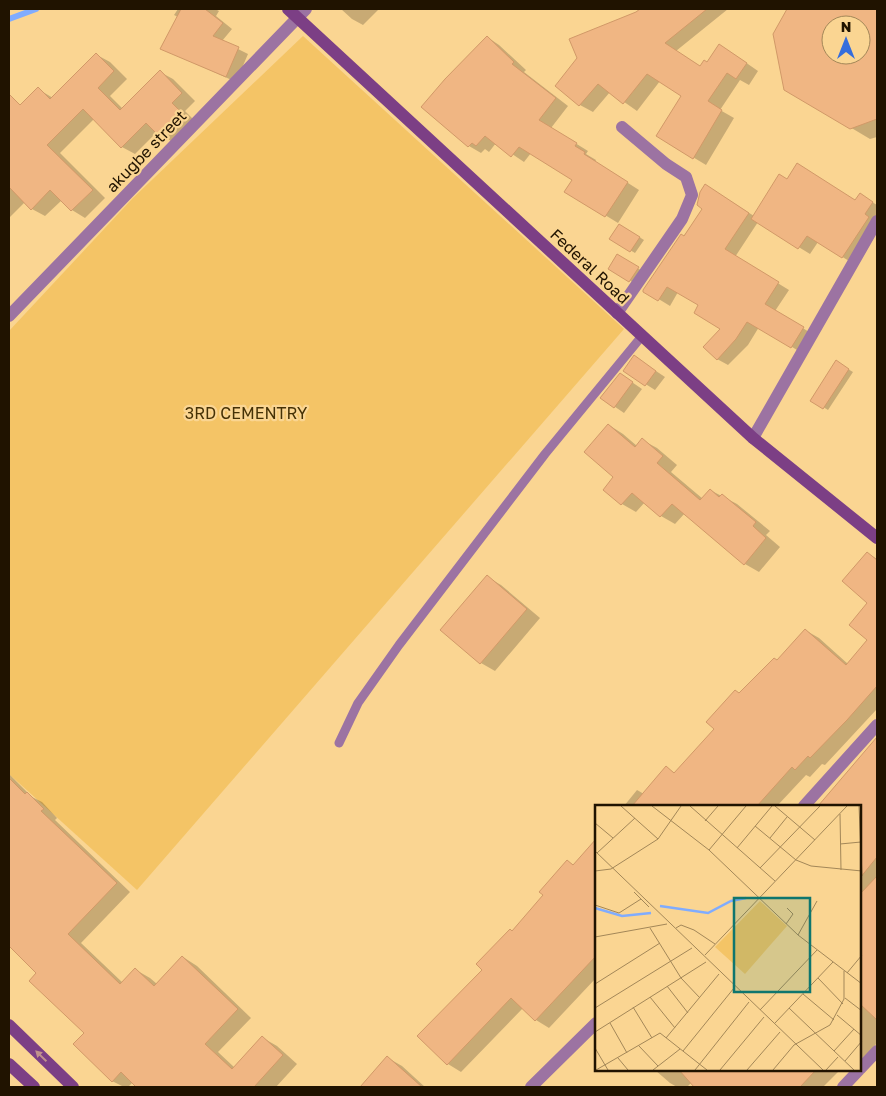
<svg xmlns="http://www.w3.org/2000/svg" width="886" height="1096" font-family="'Golos Text',sans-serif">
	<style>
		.green { fill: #f4c466 }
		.shadow { fill: #0003; fill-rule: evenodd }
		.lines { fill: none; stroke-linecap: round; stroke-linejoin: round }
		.stream { stroke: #80acfe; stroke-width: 6 }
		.building { fill: #f0b683; stroke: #d19968; fill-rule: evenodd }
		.lane { stroke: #9c73a2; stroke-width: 9 }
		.street { stroke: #9c73a2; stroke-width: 12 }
		.secondary { stroke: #7c3f85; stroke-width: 12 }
		.oneway { fill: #c1928c }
		.labels { text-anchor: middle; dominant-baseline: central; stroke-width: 4.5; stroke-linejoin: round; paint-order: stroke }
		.street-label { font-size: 16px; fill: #201300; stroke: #fad592 }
		.park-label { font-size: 16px; fill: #453105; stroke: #fad592 }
		.inset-river { fill: none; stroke: #80acfe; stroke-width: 2.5 }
		.inset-road { fill: none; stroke: #a38758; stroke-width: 1 }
		.view { fill: #0f766e; fill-opacity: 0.15; stroke: #0f766e; stroke-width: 2.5 }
		.inset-edge { fill: none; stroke: #201300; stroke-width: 2.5 }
	</style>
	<rect width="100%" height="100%" fill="#fad592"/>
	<!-- green -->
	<path class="green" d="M 303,36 L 624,329 L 137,890 L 9,774 L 9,331 L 133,198 Z"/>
	<!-- shadow -->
	<path class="shadow" d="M 178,9 L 215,9 L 219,11 L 216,16 L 232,29 L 222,41 L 248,54 L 236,82 L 161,48 L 178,17 L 174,15 Z
		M 341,9 L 379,9 L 363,25 L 352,19 Z
		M 642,9 L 728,9 L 676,51 L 701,67 L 732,53 L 758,71 L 749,85 L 740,80 L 720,110 L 734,118 L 706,165 L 658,136 L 682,96 L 660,81 L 637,111 L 610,92 L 593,112 L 580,105 L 556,86 Z
		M 789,9 L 877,9 L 877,137 L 870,139 L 786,89 L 775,33 ZM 831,25 L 861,25 L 861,55 L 831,55 Z
		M 487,37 L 499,45 L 526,70 L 524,72 L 568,106 L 551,128 L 588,151 L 586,154 L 596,160 L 595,162 L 639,190 L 618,223 L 566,191 L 574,179 L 531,153 L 524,162 L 496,143 L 489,152 L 485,149 L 481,153 L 469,146 L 423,107 Z
		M 97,55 L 110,62 L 127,79 L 110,96 L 123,109 L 160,72 L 173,79 L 195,101 L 185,111 L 196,122 L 174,143 L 157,132 L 135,154 L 122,147 L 94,119 L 60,153 L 105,198 L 85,218 L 72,210 L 62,200 L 45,216 L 32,209 L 25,202 L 9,218 L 9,108 L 15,102 L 21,105 L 38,89 L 53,98 Z
		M 788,180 L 856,202 L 860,195 L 877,205 L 877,219 L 854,264 L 818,242 L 810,254 L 758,222 L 735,257 L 789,290 L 775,311 L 814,335 L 802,353 L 759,327 L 748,345 L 728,365 L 717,359 L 722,329 L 700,305 L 678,292 L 670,306 L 644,290 L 716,192 L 754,216 Z
		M 620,225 L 644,240 L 635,253 L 611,239 Z
		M 618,255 L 642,271 L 634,283 L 609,268 Z
		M 836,362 L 853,372 L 828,410 L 812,400 Z
		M 644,363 L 665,377 L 655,390 L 625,371 Z
		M 620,374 L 642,389 L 624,413 L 602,398 Z
		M 609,425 L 623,434 L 637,446 L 642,440 L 657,448 L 677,465 L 671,472 L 703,499 L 710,490 L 737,504 L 770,531 L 766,535 L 780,547 L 759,572 L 745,564 L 685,513 L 675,524 L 661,516 L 645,502 L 636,512 L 622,504 L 605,490 L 615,477 Z
		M 867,553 L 877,559 L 877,709 L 825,765 L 822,764 L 810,777 L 806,775 L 777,806 L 624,806 L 637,790 L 644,794 L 667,768 L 675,773 L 715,729 L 740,694 L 778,661 L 805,630 L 819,638 L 848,664 L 869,640 Z
		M 487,577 L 501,585 L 540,618 L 495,671 L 481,663 Z
		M 877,739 L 877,1043 L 860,1062 L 860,806 L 820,806 Z
		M 9,774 L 32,797 L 42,802 L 57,818 L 55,820 L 130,892 L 81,943 L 123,983 L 136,970 L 150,978 L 157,984 L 183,957 L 197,966 L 251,1018 L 218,1052 L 235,1068 L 263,1038 L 277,1046 L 297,1064 L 276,1087 L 138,1087 L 133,1082 L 128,1087 L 124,1087 L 112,1081 L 86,1033 L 38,973 L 9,945 Z
		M 596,840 L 596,978 L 549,1028 L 536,1020 L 523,1008 L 461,1072 L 448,1064 L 483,970 L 512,932 L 545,895 L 567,861 L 574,865 Z
		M 388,1058 L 402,1066 L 425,1087 L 361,1087 Z
		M 655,1070 L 840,1070 L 823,1087 L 696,1087 L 692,1082 L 687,1087 L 677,1087 L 670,1083 Z"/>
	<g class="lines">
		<!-- stream -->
		<path class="stream" d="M 9,19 L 36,9"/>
	</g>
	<!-- building -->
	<path class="building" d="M 181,9 L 205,9 L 223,23 L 213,36 L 239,47 L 226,77 L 160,49 Z
		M 640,9 L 707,9 L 665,43 L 700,66 L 704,60 L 707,62 L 719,44 L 747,63 L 736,79 L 727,73 L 708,101 L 722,110 L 693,159 L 656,136 L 681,96 L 647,74 L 623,104 L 598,84 L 579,106 L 555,86 L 577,58 L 569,39 L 636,12 Z
		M 787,9 L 877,9 L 877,119 L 850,129 L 784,90 L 773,34 ZM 831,25 L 861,25 L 861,55 L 831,55 Z
		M 487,36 L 514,62 L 512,64 L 556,98 L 539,120 L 577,143 L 575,146 L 585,152 L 584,154 L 628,182 L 605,217 L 564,192 L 572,180 L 519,147 L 511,157 L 485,136 L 476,146 L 472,143 L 468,147 L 421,107 L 445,79 Z
		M 96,53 L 114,71 L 98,88 L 120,110 L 160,70 L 182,93 L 172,103 L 183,114 L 160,137 L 146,123 L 121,148 L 83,109 L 47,145 L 93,190 L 71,211 L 50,190 L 31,210 L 9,187 L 9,94 L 20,105 L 38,87 L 50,99 Z
		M 797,163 L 855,200 L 860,193 L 873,202 L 865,214 L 869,217 L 842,258 L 807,236 L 798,249 L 751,219 L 779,174 L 787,179 Z
		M 705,184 L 749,213 L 725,249 L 779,282 L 765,304 L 804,327 L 791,348 L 747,322 L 736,339 L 717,360 L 703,347 L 720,329 L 694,313 L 698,305 L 667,287 L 658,301 L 643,292 L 643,290 L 681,234 L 684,236 L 702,209 L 697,205 L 700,192 Z
		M 619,224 L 640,237 L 630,252 L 609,239 Z
		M 617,254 L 639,267 L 629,282 L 608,269 Z
		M 634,355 L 656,371 L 645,386 L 623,371 Z
		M 836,360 L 849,369 L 823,409 L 810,401 Z
		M 620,373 L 633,382 L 614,408 L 600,398 Z
		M 608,424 L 635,447 L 642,438 L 663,456 L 657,463 L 700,500 L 710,489 L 719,497 L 722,494 L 756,522 L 753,526 L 766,538 L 744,565 L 672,504 L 660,517 L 632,493 L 621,505 L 603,490 L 613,477 L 584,452 Z
		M 867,552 L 877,560 L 877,686 L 847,720 L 810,758 L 808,756 L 795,770 L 792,767 L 757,806 L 632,806 L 666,766 L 674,773 L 714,729 L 706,722 L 735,690 L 739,693 L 774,658 L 777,660 L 805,629 L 846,665 L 867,640 L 849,625 L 867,603 L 842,581 Z
		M 487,575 L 527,609 L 480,664 L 440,630 Z
		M 877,737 L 877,857 L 860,878 L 860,806 L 818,806 Z
		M 9,778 L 25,794 L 27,792 L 44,809 L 41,811 L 117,883 L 68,934 L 120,984 L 135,968 L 154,986 L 182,956 L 238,1009 L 205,1044 L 232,1069 L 262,1036 L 283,1055 L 254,1087 L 136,1087 L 121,1072 L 112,1082 L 73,1044 L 84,1033 L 29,981 L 36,973 L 9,946 Z
		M 596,839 L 596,956 L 535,1021 L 511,998 L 447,1065 L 417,1036 L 482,970 L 476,964 L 510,929 L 512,931 L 543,895 L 539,892 L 567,860 L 573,865 Z
		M 877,876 L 877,1020 L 860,1004 L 860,894 Z
		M 387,1056 L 422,1087 L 360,1087 Z
		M 679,1070 L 816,1070 L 800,1087 L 694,1087 Z"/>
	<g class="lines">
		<!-- lane -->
		<path class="lane" d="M 339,743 L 358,703 L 399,645 L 545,454 L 642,336"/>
		<!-- street -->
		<path class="street" d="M 617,313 L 682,219 L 692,195 L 686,177 L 666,164 L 622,127
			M 9,316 L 306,9
			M 753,438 L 877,221
			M 804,806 L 877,725
			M 860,1069 L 877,1051
			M 531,1087 L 596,1023
			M 843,1087 L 859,1070"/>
		<!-- secondary -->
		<path class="secondary" d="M 288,9 L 753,438 L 877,538
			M 9,1025 L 73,1087
			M 9,1064 L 34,1087"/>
	</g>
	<!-- one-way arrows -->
	<defs><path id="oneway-solid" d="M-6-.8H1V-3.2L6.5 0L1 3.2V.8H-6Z" transform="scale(1.25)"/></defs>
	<use class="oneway" href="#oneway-solid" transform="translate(41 1056) rotate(-136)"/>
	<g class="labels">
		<!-- street labels -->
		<g class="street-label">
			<text transform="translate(146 151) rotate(-46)">akugbe street</text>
			<text transform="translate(590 266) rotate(43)">Federal Road</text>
		</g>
		<!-- park labels -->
		<g class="park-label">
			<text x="246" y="413">3RD CEMENTRY</text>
		</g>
	</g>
	<!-- overview -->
	<g transform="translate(595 805)">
		<rect width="266" height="266" fill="#fad592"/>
		<path d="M 165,96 L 192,121 L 150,169 L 120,142 Z" fill="#f4c466"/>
		<path class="inset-river" d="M 65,101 L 113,108 L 136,96 L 151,93M 0,103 L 27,111 L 56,108"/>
		<path class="inset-road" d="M 26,1 L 63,34M 57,1 L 114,45 L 203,130 L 267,179M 95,1 L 180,76M 180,1 L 220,35M 264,1 L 267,71M 245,9 L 246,65M 110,16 L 123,1M 0,18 L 18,33M 160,21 L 201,55 L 216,61 L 267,66M 175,33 L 192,12M 245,39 L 266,37M 142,43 L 177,1M 114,45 L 151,1M 0,46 L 228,265M 2,48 L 40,13M 165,63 L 225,1M 0,66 L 16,64 L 63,34 L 86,1M 39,87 L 54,102M 0,100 L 24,108 L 46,94M 191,119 L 198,109 L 192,103M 55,123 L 86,173 L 105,193M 81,123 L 86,120 L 99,125 L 120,139M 203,130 L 222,96M 0,132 L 72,119M 110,150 L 252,1M 252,168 L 267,150M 223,173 L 248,199M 0,179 L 65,138M 72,181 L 93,208M 208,189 L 239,215M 55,192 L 80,223M 250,193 L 267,206M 38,202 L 57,233M 0,203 L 97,143M 194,203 L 259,265M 165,205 L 222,145M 242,210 L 267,231M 15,218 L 32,248M 180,218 L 238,157M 0,227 L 111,157M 71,233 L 124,169M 44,241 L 63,261M 0,243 L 13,265M 88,246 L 139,183M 239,246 L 259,224M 23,253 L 33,265M 250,256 L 267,236M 1,265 L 65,228 L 112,265M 58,265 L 85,244M 100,265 L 154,197M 125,265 L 169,212M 152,265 L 185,227M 178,265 L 199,240 L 235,220 L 249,194 L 249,166M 231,265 L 243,252"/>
		<path class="view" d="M 139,93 L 215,93 L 215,187 L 139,187 Z"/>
		<rect width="266" height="266" class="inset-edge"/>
	</g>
	<!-- border -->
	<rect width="886" height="1096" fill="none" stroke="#201300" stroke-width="20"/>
	<!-- north arrow -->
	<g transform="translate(846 40)"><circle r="24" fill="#fad592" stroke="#a38758"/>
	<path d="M0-4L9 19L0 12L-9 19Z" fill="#356ddc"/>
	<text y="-8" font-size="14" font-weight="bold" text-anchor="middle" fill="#201300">N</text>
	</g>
</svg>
